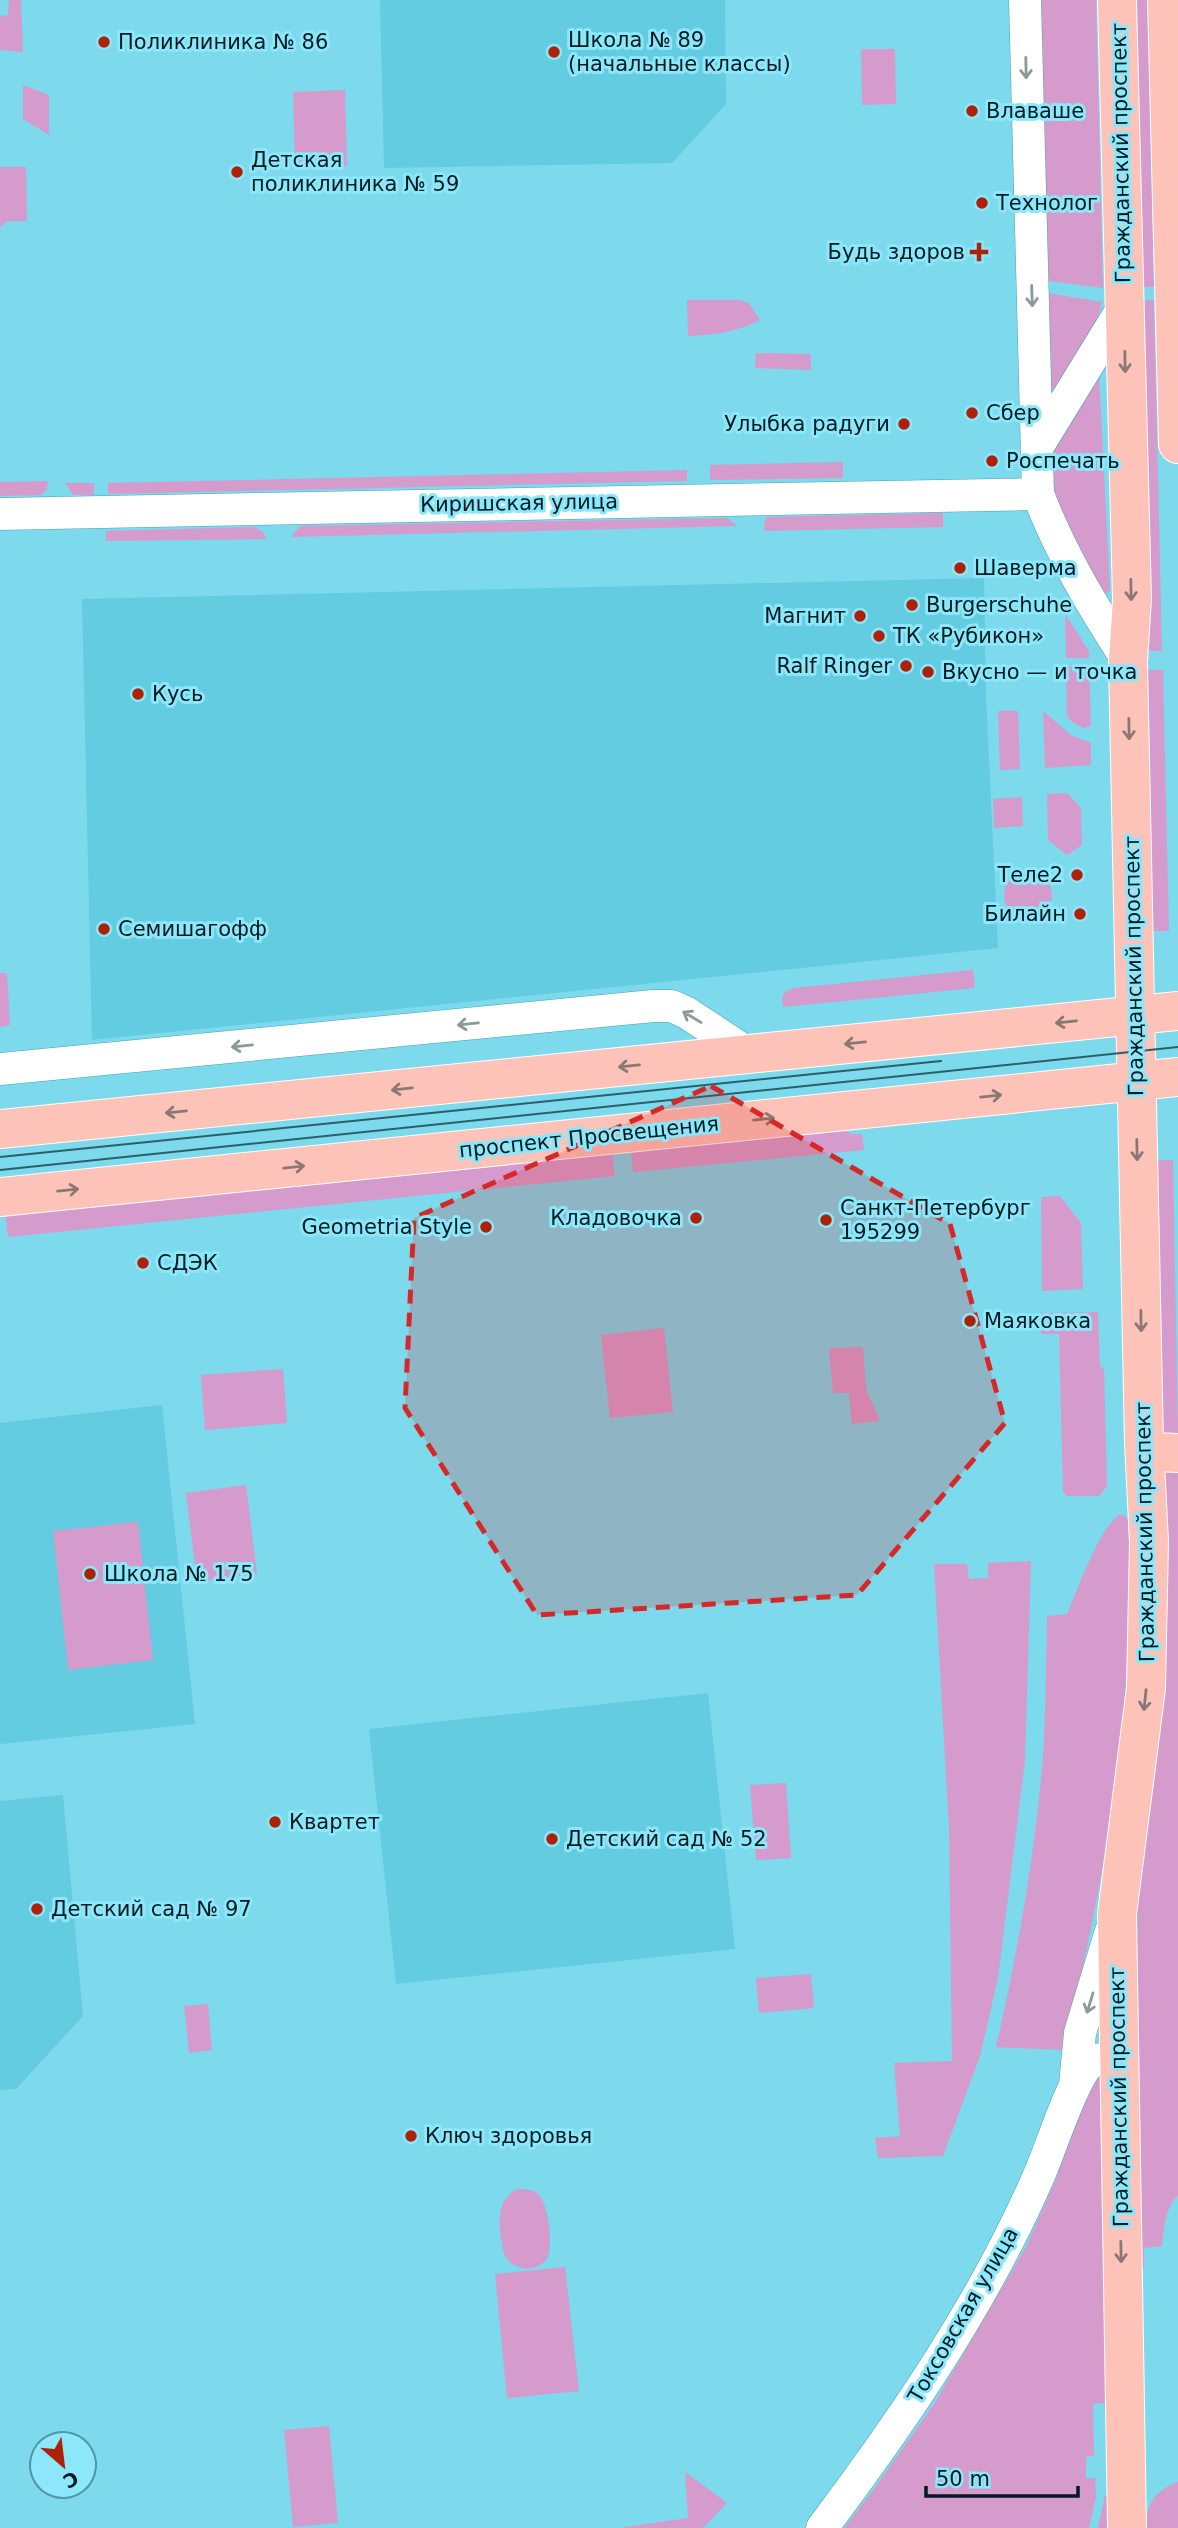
<svg xmlns="http://www.w3.org/2000/svg" width="1178" height="2528" font-family="'DejaVu Sans',sans-serif">
	<style>
		.built { fill: #64cce0 }
		.green { fill: #d59bcc }
		.lines { fill: none; stroke-linecap: round; stroke-linejoin: round }
		.minor-casing { stroke: #45a4b5; stroke-width: 33 }
		.major-casing { stroke: #fff; stroke-width: 40 }
		.minor { stroke: #fff; stroke-width: 32 }
		.major { stroke: #fdc3b8; stroke-width: 38 }
		.tram { stroke: #2c5f69; stroke-width: 2 }
		.oneway { stroke: #8c999b }
		.oneway2 { stroke: #8b7874 }
		.marked { fill: #d62828; fill-opacity: 0.2; stroke: #d62828; stroke-width: 5; stroke-dasharray: 14 9; stroke-linejoin: round }
		.poi-dot { fill: #ae2107; stroke: #8be7f9; stroke-width: 2.5 }
		.labels { text-anchor: middle; dominant-baseline: central; stroke-width: 6; stroke-linejoin: round; paint-order: stroke }
		.poi-label { font-size: 21px; fill: #001c21; stroke: #8be7f9; text-anchor: start }
		.street-label { font-size: 21px; fill: #001c21; stroke: #8be7f9 }
	</style>
	<rect width="100%" height="100%" fill="#7dd9ec"/>
	<!-- built -->
	<path class="built" d="M 380,0 L 725,0 L 726,104 L 672,163 L 384,168 Z
		M 984,578 L 986,695 L 998,948 L 92,1040 L 82,599 Z
		M 162,1405 L 195,1724 L 0,1744 L 0,1423 Z
		M 708,1693 L 735,1949 L 396,1984 L 369,1729 Z
		M 63,1795 L 83,2016 L 16,2089 L 0,2090 L 0,1801 Z"/>
	<!-- green -->
	<path class="green" d="M 9,0 L 21,0 L 23,52 L 0,50 L 0,16 L 8,15 Z
		M 1035,0 L 1096,0 L 1103,288 L 1042,280 Z
		M 1131,0 L 1148,0 L 1154,287 L 1137,287 Z
		M 861,49 L 895,49 L 896,104 L 862,105 Z
		M 23,85 L 49,95 L 49,135 L 23,119 Z
		M 345,90 L 347,166 L 295,168 L 293,92 Z
		M 0,167 L 26,167 L 27,221 L 7,221 L 0,228 Z
		M 1041,292 L 1102,302 C 1095,337 1069,368 1051,398 Z
		M 687,300 L 740,300 L 749,303 L 760,320 C 736,332 715,335 688,336 Z
		M 1154,300 L 1162,651 L 1146,651 L 1138,301 Z
		M 756,353 L 811,354 L 811,370 L 755,368 Z
		M 1099,374 L 1110,590 L 1103,597 L 1058,522 L 1051,479 L 1055,441 Z
		M 843,462 L 843,478 L 710,480 L 710,465 Z
		M 687,470 L 687,481 L 108,494 L 108,483 Z
		M 48,481 L 47,489 L 41,495 L 0,496 L 0,482 Z
		M 65,483 L 94,483 L 94,495 L 73,495 Z
		M 943,513 L 943,527 L 764,531 L 764,523 L 767,517 Z
		M 727,518 L 737,526 L 291,537 L 300,526 Z
		M 254,527 L 262,531 L 267,539 L 106,541 L 106,531 Z
		M 1065,614 L 1089,651 L 1089,658 L 1066,658 Z
		M 1089,666 L 1091,726 L 1083,728 L 1071,721 L 1067,715 L 1066,667 Z
		M 1147,670 L 1163,670 L 1169,931 L 1153,931 Z
		M 1018,711 L 1020,769 L 1000,770 L 998,711 Z
		M 1043,711 L 1071,735 L 1091,743 L 1091,765 L 1045,768 Z
		M 1067,793 L 1081,808 L 1082,845 L 1067,855 L 1048,840 L 1047,794 Z
		M 1022,797 L 1023,826 L 994,828 L 993,799 Z
		M1004 895a24 24 0 1 1 48 0a24 24 0 1 1-48 0Z
		M 973,970 L 975,988 L 783,1007 L 782,998 L 786,991 L 794,988 Z
		M 0,973 L 7,973 L 10,1025 L 0,1027 Z
		M 837,1128 L 853,1134 L 862,1134 L 864,1150 L 633,1172 L 631,1150 Z
		M 612,1152 L 615,1176 L 8,1237 L 5,1213 Z
		M 1154,1160 L 1173,1160 L 1178,1437 L 1162,1434 Z
		M 1060,1196 L 1081,1223 L 1083,1289 L 1042,1291 L 1041,1197 Z
		M 1098,1312 L 1100,1367 L 1104,1368 L 1107,1486 L 1099,1496 L 1067,1496 L 1063,1492 L 1059,1334 L 1041,1334 L 1040,1313 Z
		M 664,1328 L 673,1412 L 610,1418 L 601,1335 Z
		M 863,1347 L 866,1389 L 880,1421 L 852,1424 L 849,1393 L 833,1393 L 829,1348 Z
		M 283,1369 L 287,1423 L 205,1430 L 201,1375 Z
		M 1178,1464 L 1178,2195 C 1165,2208 1164,2228 1162,2246 L 1144,2248 L 1144,2268 L 1135,2268 L 1132,1957 L 1140,1881 L 1164,1467 Z
		M 246,1485 L 257,1574 L 197,1582 L 186,1493 Z
		M 1119,1515 L 1124,1515 L 1128,1520 L 1129,1541 C 1129,1612 1128,1683 1120,1753 C 1108,1853 1087,1952 1064,2050 L 996,2047 C 1018,1952 1035,1853 1043,1756 C 1046,1709 1046,1662 1047,1616 L 1067,1614 C 1078,1589 1098,1530 1119,1515 Z
		M 138,1522 L 153,1660 L 68,1670 L 53,1531 Z
		M 1031,1561 L 1025,1761 L 998,1978 L 980,2056 L 943,2156 L 878,2158 L 875,2138 L 900,2136 L 894,2063 L 952,2061 L 949,1829 L 934,1564 L 967,1564 L 969,1579 L 988,1578 L 988,1563 Z
		M 786,1783 L 791,1858 L 756,1860 L 750,1785 Z
		M 811,1974 L 814,2008 L 759,2013 L 756,1978 Z
		M 208,2004 L 212,2050 L 189,2053 L 184,2006 Z
		M 1093,2074 L 1101,2074 L 1109,2402 L 1093,2404 L 1094,2456 L 1086,2457 L 1086,2478 L 1095,2478 L 1096,2497 L 1089,2528 L 844,2528 L 874,2489 L 934,2404 L 1026,2247 L 1054,2184 Z
		M 518,2189 C 525,2189 532,2189 538,2194 C 549,2203 554,2249 546,2260 C 533,2275 507,2269 503,2250 C 499,2228 494,2200 518,2189 Z
		M 565,2267 L 579,2391 L 507,2398 L 495,2274 Z
		M 329,2426 L 338,2523 L 293,2527 L 284,2430 Z
		M 685,2472 L 727,2503 L 703,2528 L 619,2528 L 688,2518 Z
		M 1178,2482 L 1178,2528 L 1146,2528 C 1146,2504 1155,2490 1178,2482 Z
		M 1105,2495 L 1111,2495 L 1112,2528 L 1098,2528 Z"/>
	<g class="lines">
		<!-- minor casing -->
		<g class="minor-casing">
			<path id="minor" d="M 1025,0 L 1038,494 C 1061,554 1093,607 1128,661
				M 1038,446 L 1124,306
				M 0,514 L 1038,494
				M 0,1069 L 653,1006 L 672,1006 L 687,1013 L 749,1054
				M 1075,2085 L 1080,2033 L 1111,1931
				M 822,2528 C 904,2419 982,2305 1037,2180 C 1049,2155 1072,2078 1090,2063 C 1100,2055 1110,2062 1118,2069"/>
		</g>
		<!-- major casing -->
		<g class="major-casing">
			<path id="major" d="M 1117,0 L 1132,599 L 1128,661 L 1144,1443 L 1149,1542 L 1146,1688 L 1117,1914 L 1127,2528
				M 1167,0 L 1178,444
				M 0,1129 L 1178,1011
				M 0,1197 L 1178,1077
				M 1144,1443 L 1157,1452 L 1178,1453"/>
		</g>
		<!-- minor -->
		<use href="#minor" class="minor"/>
		<!-- major -->
		<use href="#major" class="major"/>
		<!-- tram -->
		<path class="tram" d="M 0,1157 L 941,1061
			M 0,1170 L 1178,1047"/>
	</g>
	<!-- one-way arrows -->
	<defs><path id="oneway-shaft" d="M-6 0H5M1.5-3L5.5 0L1.5 3" fill="none" stroke-width="1.6" stroke-linecap="round" stroke-linejoin="round" transform="scale(1.75)"/></defs>
	<g class="oneway">
		<use href="#oneway-shaft" transform="translate(1026 68) rotate(89)"/>
		<use href="#oneway-shaft" transform="translate(1032 296) rotate(88)"/>
		<use href="#oneway-shaft" transform="translate(692 1017) rotate(-149)"/>
		<use href="#oneway-shaft" transform="translate(468 1024) rotate(174)"/>
		<use href="#oneway-shaft" transform="translate(242 1046) rotate(174)"/>
		<use href="#oneway-shaft" transform="translate(1090 2003) rotate(107)"/>
	</g>
	<g class="oneway2">
		<use href="#oneway-shaft" transform="translate(1125 362) rotate(89)"/>
		<use href="#oneway-shaft" transform="translate(1131 590) rotate(89)"/>
		<use href="#oneway-shaft" transform="translate(1129 729) rotate(89)"/>
		<use href="#oneway-shaft" transform="translate(1066 1022) rotate(174)"/>
		<use href="#oneway-shaft" transform="translate(855 1043) rotate(174)"/>
		<use href="#oneway-shaft" transform="translate(629 1066) rotate(174)"/>
		<use href="#oneway-shaft" transform="translate(402 1089) rotate(174)"/>
		<use href="#oneway-shaft" transform="translate(991 1096) rotate(-6)"/>
		<use href="#oneway-shaft" transform="translate(176 1112) rotate(174)"/>
		<use href="#oneway-shaft" transform="translate(764 1119) rotate(-6)"/>
		<use href="#oneway-shaft" transform="translate(1137 1150) rotate(89)"/>
		<use href="#oneway-shaft" transform="translate(294 1167) rotate(-6)"/>
		<use href="#oneway-shaft" transform="translate(68 1190) rotate(-6)"/>
		<use href="#oneway-shaft" transform="translate(1141 1321) rotate(89)"/>
		<use href="#oneway-shaft" transform="translate(1145 1700) rotate(96)"/>
		<use href="#oneway-shaft" transform="translate(1121 2252) rotate(89)"/>
	</g>
	<!-- marked area -->
	<path class="marked" d="M 711,1086 L 950,1224 L 1005,1423 L 857,1595 L 537,1615 L 405,1408 L 414,1218 Z"/>
	<!-- markers -->
	<g class="poi-dot">
		<circle cx="104" cy="42" r="7"/>
		<circle cx="554" cy="52" r="7"/>
		<circle cx="972" cy="111" r="7"/>
		<circle cx="237" cy="172" r="7"/>
		<circle cx="982" cy="203" r="7"/>
		<path d="M975.5 241.5h7v7h7v7h-7v7h-7v-7h-7v-7h7z"/>
		<circle cx="972" cy="413" r="7"/>
		<circle cx="904" cy="424" r="7"/>
		<circle cx="992" cy="461" r="7"/>
		<circle cx="960" cy="568" r="7"/>
		<circle cx="912" cy="605" r="7"/>
		<circle cx="860" cy="616" r="7"/>
		<circle cx="879" cy="636" r="7"/>
		<circle cx="906" cy="666" r="7"/>
		<circle cx="928" cy="672" r="7"/>
		<circle cx="138" cy="694" r="7"/>
		<circle cx="1077" cy="875" r="7"/>
		<circle cx="1080" cy="914" r="7"/>
		<circle cx="104" cy="929" r="7"/>
		<circle cx="696" cy="1218" r="7"/>
		<circle cx="826" cy="1220" r="7"/>
		<circle cx="486" cy="1227" r="7"/>
		<circle cx="143" cy="1263" r="7"/>
		<circle cx="970" cy="1321" r="7"/>
		<circle cx="90" cy="1574" r="7"/>
		<circle cx="275" cy="1822" r="7"/>
		<circle cx="552" cy="1839" r="7"/>
		<circle cx="37" cy="1909" r="7"/>
		<circle cx="411" cy="2136" r="7"/>
	</g>
	<g class="labels">
		<!-- poi labels -->
		<g class="poi-label">
			<text x="568" y="40">Школа № 89<tspan x="568" dy="24">(начальные классы)</tspan></text>
			<text x="118" y="42">Поликлиника № 86</text>
			<text x="986" y="111">Влаваше</text>
			<text x="251" y="160">Детская<tspan x="251" dy="24">поликлиника № 59</tspan></text>
			<text x="996" y="203">Технолог</text>
			<text x="965" y="252" text-anchor="end">Будь здоров</text>
			<text x="986" y="413">Сбер</text>
			<text x="890" y="424" text-anchor="end">Улыбка радуги</text>
			<text x="1006" y="461">Роспечать</text>
			<text x="974" y="568">Шаверма</text>
			<text x="926" y="605">Burgerschuhe</text>
			<text x="846" y="616" text-anchor="end">Магнит</text>
			<text x="893" y="636">ТК «Рубикон»</text>
			<text x="892" y="666" text-anchor="end">Ralf Ringer</text>
			<text x="942" y="672">Вкусно — и точка</text>
			<text x="152" y="694">Кусь</text>
			<text x="1063" y="875" text-anchor="end">Теле2</text>
			<text x="1066" y="914" text-anchor="end">Билайн</text>
			<text x="118" y="929">Семишагофф</text>
			<text x="840" y="1208">Санкт-Петербург<tspan x="840" dy="24">195299</tspan></text>
			<text x="682" y="1218" text-anchor="end">Кладовочка</text>
			<text x="472" y="1227" text-anchor="end">Geometria Style</text>
			<text x="157" y="1263">СДЭК</text>
			<text x="984" y="1321">Маяковка</text>
			<text x="104" y="1574">Школа № 175</text>
			<text x="289" y="1822">Квартет</text>
			<text x="566" y="1839">Детский сад № 52</text>
			<text x="51" y="1909">Детский сад № 97</text>
			<text x="425" y="2136">Ключ здоровья</text>
		</g>
		<!-- street labels -->
		<g class="street-label">
			<text transform="translate(1121 153) rotate(-91)">Гражданский проспект</text>
			<text transform="translate(519 503) rotate(-1)">Киришская улица</text>
			<text transform="translate(1134 966) rotate(-91)">Гражданский проспект</text>
			<text transform="translate(589 1137) rotate(-6)">проспект Просвещения</text>
			<text transform="translate(1145 1532) rotate(-91)">Гражданский проспект</text>
			<text transform="translate(1119 2097) rotate(-91)">Гражданский проспект</text>
			<text transform="translate(963 2315) rotate(-60)">Токсовская улица</text>
		</g>
	</g>
	<!-- north arrow -->
	<g transform="translate(63 2465) rotate(152)"><circle r="33" fill="#8be7f9" stroke="#5396a3" stroke-width="2"/>
	<path d="M0-5L12 26L0 18L-12 26Z" fill="#ae2107"/>
	<text y="-10" font-size="19" font-weight="bold" text-anchor="middle" fill="#001c21">С</text>
	</g>
	<!-- scale -->
	<path d="M926 2486v10h152v-10" fill="none" stroke="#001c21" stroke-width="3.5"/>
	<text x="936" y="2486" font-size="21" fill="#001c21" stroke="#8be7f9" stroke-width="5" paint-order="stroke">50 m</text>
</svg>
